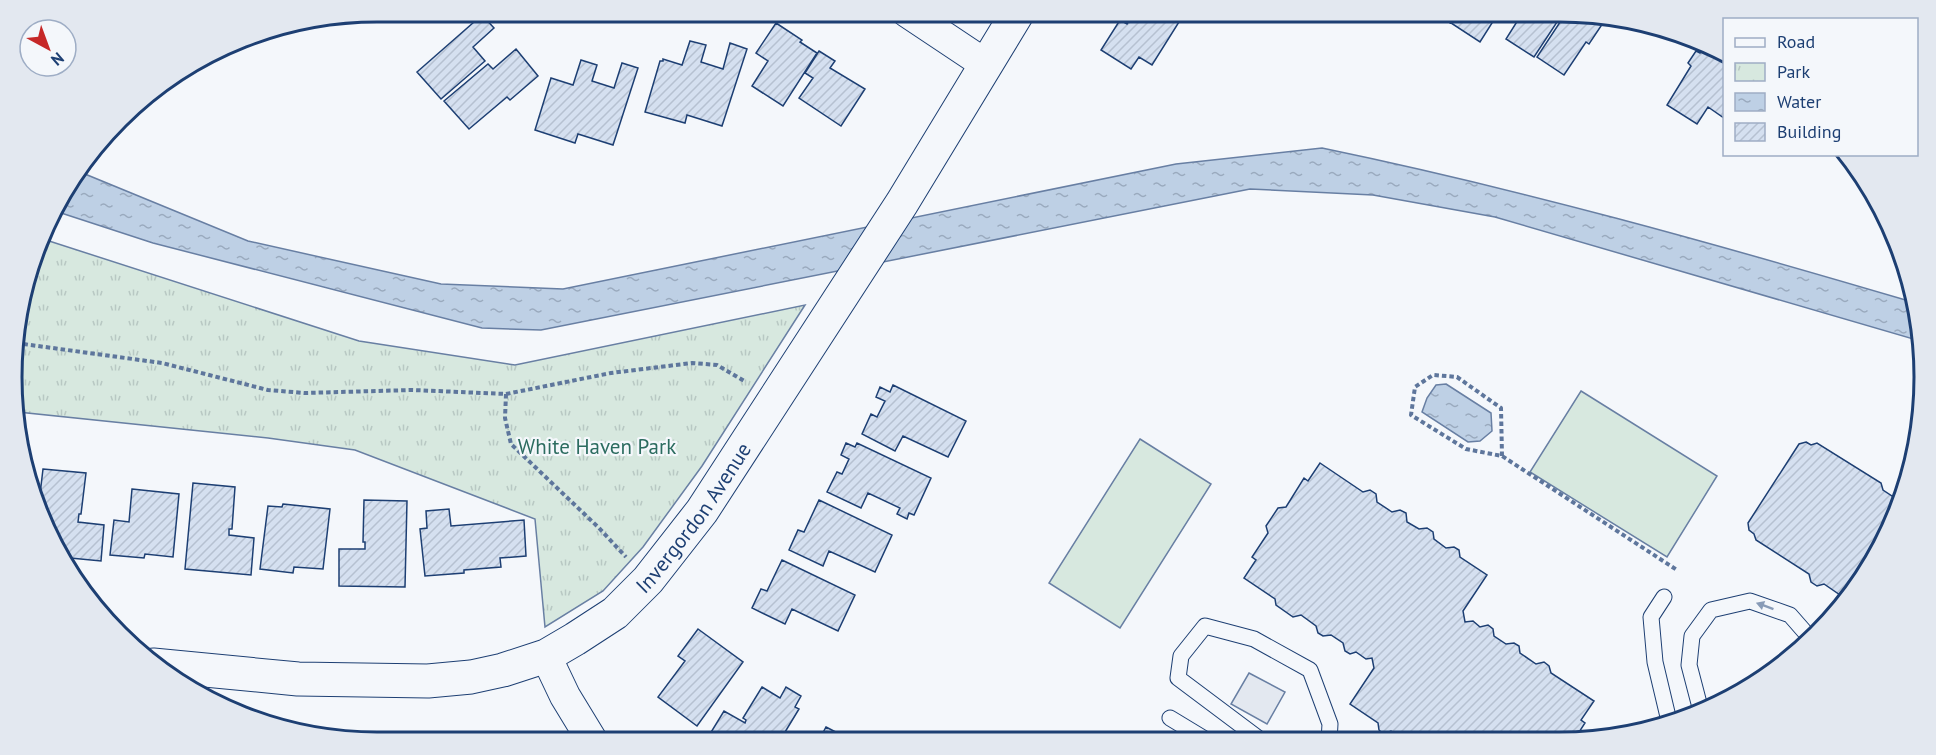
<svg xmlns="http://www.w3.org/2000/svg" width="1936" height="755" font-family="'PT Sans',sans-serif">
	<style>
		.park { fill: url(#park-tufts); stroke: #687fa3; stroke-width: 1.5 }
		.garden { fill: #d7e8df; stroke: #687fa3; stroke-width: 1.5 }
		.parking { fill: #e3e8f0; stroke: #687fa3; stroke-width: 1.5 }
		.water { fill: url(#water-ripples); stroke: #687fa3; stroke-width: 1.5 }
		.building { fill: url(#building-hatch); stroke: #1d3f73; stroke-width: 1.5 }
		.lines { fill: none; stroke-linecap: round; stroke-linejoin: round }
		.lane-casing { stroke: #1d3f73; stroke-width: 17 }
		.street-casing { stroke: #1d3f73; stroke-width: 32 }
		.secondary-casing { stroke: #1d3f73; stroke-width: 35 }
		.path { stroke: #5e769c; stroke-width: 4; stroke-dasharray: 4.5 3; stroke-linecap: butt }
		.lane { stroke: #f4f7fb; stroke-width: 15 }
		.street { stroke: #f4f7fb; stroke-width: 30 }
		.secondary { stroke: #f4f7fb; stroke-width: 33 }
		.oneway { fill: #889bb7 }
		.labels { text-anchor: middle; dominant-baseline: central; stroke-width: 4.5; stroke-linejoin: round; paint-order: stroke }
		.park-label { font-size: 21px; fill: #2c6c60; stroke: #f4f7fb }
		.street-label { font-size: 21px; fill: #1d3f73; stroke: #f4f7fb }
		.rim { fill: none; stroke: #1d3f73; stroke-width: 3 }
	</style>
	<defs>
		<pattern id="park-tufts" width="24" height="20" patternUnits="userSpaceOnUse" patternTransform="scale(1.5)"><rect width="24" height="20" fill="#d7e8df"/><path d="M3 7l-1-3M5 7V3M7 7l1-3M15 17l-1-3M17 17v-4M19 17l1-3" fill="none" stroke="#b8c8c3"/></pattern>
		<pattern id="water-ripples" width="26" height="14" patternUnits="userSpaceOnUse" patternTransform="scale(1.5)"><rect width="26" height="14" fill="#bed0e5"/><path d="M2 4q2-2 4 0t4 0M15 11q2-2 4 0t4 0" fill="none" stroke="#9aaabe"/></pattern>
		<pattern id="building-hatch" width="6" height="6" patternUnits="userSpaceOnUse" patternTransform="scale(1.5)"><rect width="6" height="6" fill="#d5e0f0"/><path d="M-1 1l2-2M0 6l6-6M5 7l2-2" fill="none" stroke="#b6c1d1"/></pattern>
	</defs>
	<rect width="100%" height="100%" fill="#f4f7fb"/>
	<!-- park -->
	<path class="park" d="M 46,240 L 359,341 L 515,365 L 805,305 L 702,466 L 643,547 L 603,591 L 545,627 L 535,519 L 355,450 L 268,438 L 18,412 L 15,329 Z"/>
	<!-- garden -->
	<path class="garden" d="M 1581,391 L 1717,476 L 1667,557 L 1530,472 Z
		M 1140,439 L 1211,484 L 1120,628 L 1049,583 Z"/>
	<!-- parking -->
	<path class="parking" d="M 1249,673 L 1285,692 L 1267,724 L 1231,704 Z"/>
	<!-- water -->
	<path class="water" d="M 1322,148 C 1520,189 1716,244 1909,301 L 1920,341 L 1495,217 L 1373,195 L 1250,189 L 541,330 L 482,328 L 153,243 L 55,211 L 61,195 L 80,172 L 248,241 L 441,284 L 563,289 L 1176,164 Z
		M 1446,384 L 1491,413 L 1492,431 L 1480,441 L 1468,442 L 1422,412 L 1427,398 L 1436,385 Z"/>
	<!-- building -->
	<path class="building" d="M 1135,12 L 1163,12 L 1179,22 L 1152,65 L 1139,57 L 1131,69 L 1101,50 L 1120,20 L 1127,24 Z
		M 1181,12 L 1203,12 L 1197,22 Z
		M 1433,12 L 1457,12 L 1450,23 Z
		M 1458,12 L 1507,12 L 1503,19 L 1497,15 L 1480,42 L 1451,23 Z
		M 1523,12 L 1563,13 L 1534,57 L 1506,39 Z
		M 1566,13 L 1605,20 L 1589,44 L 1586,42 L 1564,75 L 1537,57 Z
		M 482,15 L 494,28 L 473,47 L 485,61 L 441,99 L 417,72 Z
		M 776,23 L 802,40 L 800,42 L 817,53 L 783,106 L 752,86 L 768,61 L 756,53 Z
		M 690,41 L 706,45 L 701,62 L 723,69 L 730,43 L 747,49 L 722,126 L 687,115 L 685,123 L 645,112 L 660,61 L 663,61 L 663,59 L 682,65 Z
		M 1704,47 L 1724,59 L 1724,118 L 1708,107 L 1697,124 L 1667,105 L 1691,66 L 1688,63 L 1696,51 L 1700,53 Z
		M 516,49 L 538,76 L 510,100 L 507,97 L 469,129 L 444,101 L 488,64 L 493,69 Z
		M 819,51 L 835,61 L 830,68 L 865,89 L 841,126 L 799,98 L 813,78 L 805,73 Z
		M 581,60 L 597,65 L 592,81 L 614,88 L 622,63 L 638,68 L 613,145 L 578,134 L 575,143 L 535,130 L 551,78 L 573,85 Z
		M 893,385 L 966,421 L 948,457 L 903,436 L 895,451 L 862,434 L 871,414 L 877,417 L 885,401 L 876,397 L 880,387 L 890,392 Z
		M 1806,442 L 1811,445 L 1817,443 L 1881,483 L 1883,490 L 1901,502 L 1863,580 L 1846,599 L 1824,584 L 1817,586 L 1811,582 L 1809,574 L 1756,540 L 1754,534 L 1749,530 L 1748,523 L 1799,444 Z
		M 846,443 L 855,447 L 857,443 L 931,478 L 914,515 L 909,513 L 907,519 L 897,514 L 900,508 L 868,493 L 861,508 L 827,492 L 837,472 L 842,474 L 849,459 L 841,455 Z
		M 1320,463 L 1363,492 L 1370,490 L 1376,494 L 1377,502 L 1392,512 L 1400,510 L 1406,513 L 1407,522 L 1419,529 L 1427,528 L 1433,532 L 1434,539 L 1446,548 L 1454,547 L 1459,550 L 1460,557 L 1487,575 L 1463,611 L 1465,622 L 1473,621 L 1480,627 L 1488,625 L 1493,629 L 1494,636 L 1506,644 L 1514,643 L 1519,646 L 1520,653 L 1536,664 L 1544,662 L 1549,666 L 1551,673 L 1594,701 L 1581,720 L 1585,723 L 1574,740 L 1404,740 L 1391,731 L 1383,734 L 1379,730 L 1378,723 L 1350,704 L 1374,668 L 1372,658 L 1366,659 L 1356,652 L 1350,654 L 1345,651 L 1343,643 L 1331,635 L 1323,636 L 1318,633 L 1316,626 L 1301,615 L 1293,617 L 1276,605 L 1275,599 L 1244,578 L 1256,560 L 1252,557 L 1268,533 L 1266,526 L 1278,508 L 1286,507 L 1304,478 L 1308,481 Z
		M 43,469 L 86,473 L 81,514 L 79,514 L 78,522 L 104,525 L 101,561 L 60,557 L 39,503 Z
		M 193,483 L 235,487 L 232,529 L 229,529 L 229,535 L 254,538 L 251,575 L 185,569 Z
		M 132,489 L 179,494 L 173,557 L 145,554 L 144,558 L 110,555 L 114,520 L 129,522 Z
		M 364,500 L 407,501 L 405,587 L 339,586 L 339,549 L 365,549 L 365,542 L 363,542 Z
		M 819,500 L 892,535 L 875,572 L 829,551 L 823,566 L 789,550 L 798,530 L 804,532 Z
		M 283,504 L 330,509 L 323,569 L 294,567 L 293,573 L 260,569 L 268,506 L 282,507 Z
		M 449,509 L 451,526 L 524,520 L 526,556 L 500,558 L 501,567 L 464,570 L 464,573 L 425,576 L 420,529 L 427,528 L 426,511 Z
		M 782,560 L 855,595 L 838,631 L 792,609 L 785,624 L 752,608 L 761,589 L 767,591 Z
		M 698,629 L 743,662 L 697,726 L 658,697 L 685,661 L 678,656 Z
		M 762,687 L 780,698 L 786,687 L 801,696 L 795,707 L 799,709 L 779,742 L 705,742 L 724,711 L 745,723 L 746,720 L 743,718 Z
		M 826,727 L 855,742 L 818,742 Z"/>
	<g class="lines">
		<!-- lane casing -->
		<g class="lane-casing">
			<path id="lane" d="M 1664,597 L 1651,617 L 1655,662 L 1669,721
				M 1701,711 L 1689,665 L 1692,636 L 1711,610 L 1750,601 L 1790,615 L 1811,639
				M 1170,718 L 1208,741
				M 1262,741 L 1178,678 L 1181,656 L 1205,626 L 1254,639 L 1310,670 L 1330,724 L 1329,741"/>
		</g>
		<!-- street casing -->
		<g class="street-casing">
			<path id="street" d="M 907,12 L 985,64
				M 546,656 L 565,696 L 593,742"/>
		</g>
		<!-- secondary casing -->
		<g class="secondary-casing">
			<g id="secondary">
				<path id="s1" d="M 153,665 L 298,679 L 428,681 L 471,677 L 503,670 L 546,656 L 575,639 L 615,613 L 648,580 L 702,511 L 902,203 L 1018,12"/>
			</g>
		</g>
		<!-- path -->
		<path class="path" d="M 16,343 L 162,363 L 268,390 L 304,393 L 413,390 L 506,394 L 611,373 L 692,363 L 717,365 L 746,382
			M 506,394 L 505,418 L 511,444 L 599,528 L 626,557
			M 1502,456 L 1501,408 L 1457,377 L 1433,375 L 1415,387 L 1411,415 L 1466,449 L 1502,456 L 1677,570"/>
		<!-- lane -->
		<use href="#lane" class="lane"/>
		<!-- street -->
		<use href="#street" class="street"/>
		<!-- secondary -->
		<use href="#secondary" class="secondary"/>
	</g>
	<!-- one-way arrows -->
	<defs><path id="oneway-solid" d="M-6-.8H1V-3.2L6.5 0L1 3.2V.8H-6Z" transform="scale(1.5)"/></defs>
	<use class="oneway" href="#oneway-solid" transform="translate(1765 606) rotate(-160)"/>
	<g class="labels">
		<!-- park labels -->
		<g class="park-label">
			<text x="597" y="446">White Haven Park</text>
		</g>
		<!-- street labels -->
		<g class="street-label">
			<text stroke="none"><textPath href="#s1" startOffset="602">Invergordon Avenue</textPath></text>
		</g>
	</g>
	<!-- crop -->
	<path d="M0 0H1936V755H0ZM377 22H1559A355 355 0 0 1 1914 377V377A355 355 0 0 1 1559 732H377A355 355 0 0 1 22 377V377A355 355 0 0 1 377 22Z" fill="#e3e8f0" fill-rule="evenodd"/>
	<path class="rim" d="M377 22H1559A355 355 0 0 1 1914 377V377A355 355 0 0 1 1559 732H377A355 355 0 0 1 22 377V377A355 355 0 0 1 377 22Z"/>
	<!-- legend -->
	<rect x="1723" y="18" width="195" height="138" fill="#f4f7fb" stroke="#9eadc5" stroke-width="1.5"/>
	<rect x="1735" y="38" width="30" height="9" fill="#f4f7fb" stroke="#9eadc5" stroke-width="1.5"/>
	<text x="1777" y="48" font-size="18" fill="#1d3f73">Road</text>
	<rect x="1735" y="63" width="30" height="18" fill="url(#park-tufts)" stroke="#9eadc5" stroke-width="1.5"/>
	<text x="1777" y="78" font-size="18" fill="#1d3f73">Park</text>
	<rect x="1735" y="93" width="30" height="18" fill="url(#water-ripples)" stroke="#9eadc5" stroke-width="1.5"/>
	<text x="1777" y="108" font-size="18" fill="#1d3f73">Water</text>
	<rect x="1735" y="123" width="30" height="18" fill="url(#building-hatch)" stroke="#9eadc5" stroke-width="1.5"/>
	<text x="1777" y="138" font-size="18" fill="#1d3f73">Building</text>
	<!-- north arrow -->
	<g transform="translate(48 48) rotate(139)"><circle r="28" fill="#f4f7fb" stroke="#9eadc5" stroke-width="1.5"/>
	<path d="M0-4.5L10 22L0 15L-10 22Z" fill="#c62828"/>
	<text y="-9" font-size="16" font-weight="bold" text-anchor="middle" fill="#1d3f73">N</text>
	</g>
</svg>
